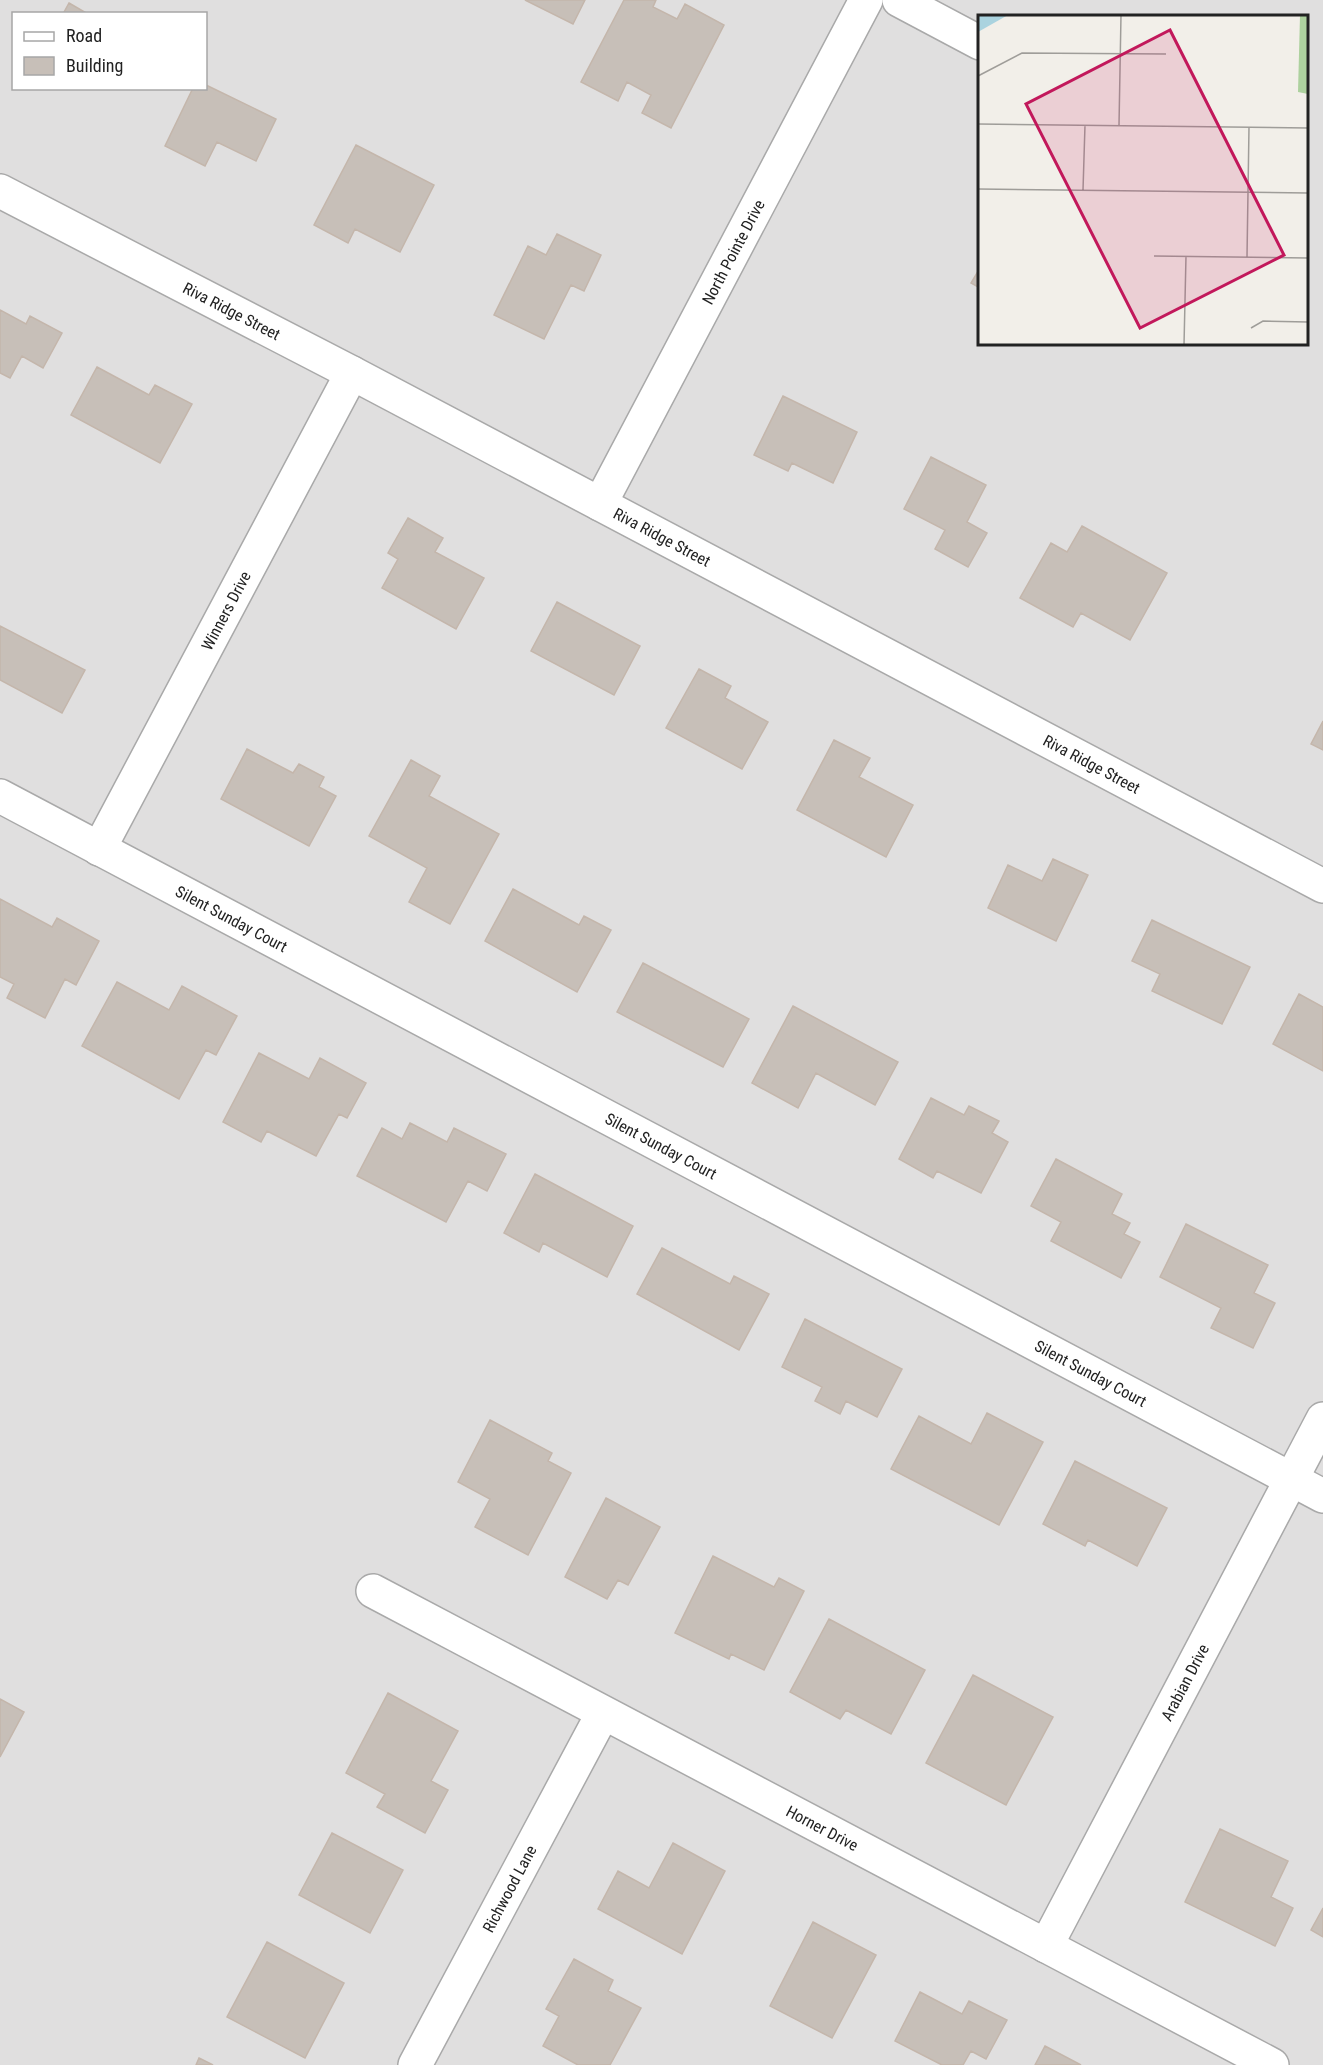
<svg xmlns="http://www.w3.org/2000/svg" width="1323" height="2065" font-family="'Roboto Condensed',sans-serif">
	<style>
		.residential { fill: #e0dfdf; fill-rule: evenodd }
		.building { fill: #c7bfb8; stroke: #c4b6ab; stroke-width: 1.5 }
		.lines { fill: none; stroke-linecap: round; stroke-linejoin: round }
		.minor-casing { stroke: #a9a9a9; stroke-width: 36 }
		.minor { stroke: #fff; stroke-width: 33 }
		.labels { text-anchor: middle; dominant-baseline: central; stroke-width: 4.5; stroke-linejoin: round; paint-order: stroke }
		.street-label { font-size: 16px; fill: #222; stroke: #fff }
		.inset-road { fill: none; stroke: #9f9d99; stroke-width: 1.5 }
		.view { fill: #c2185b; fill-opacity: 0.15; stroke: #c2185b; stroke-width: 3 }
		.inset-edge { fill: none; stroke: #222; stroke-width: 3 }
	</style>
	<rect width="100%" height="100%" fill="#f2efe9"/>
	<!-- residential -->
	<path class="residential" d="M 0,0 L 1323,0 L 1323,2065 L 0,2065 ZM 14,14 L 206,14 L 206,88 L 14,88 ZM 980,16 L 1306,16 L 1306,344 L 980,344 Z"/>
	<!-- building -->
	<path class="building" d="M 525,0 L 585,0 L 573,24 Z
		M 624,0 L 656,0 L 653,7 L 677,19 L 685,4 L 724,25 L 671,128 L 642,113 L 651,95 L 627,82 L 618,101 L 581,82 Z
		M 69,3 L 88,14 L 63,14 Z
		M 206,85 L 276,119 L 256,161 L 217,142 L 205,166 L 165,146 L 193,88 L 206,88 Z
		M 356,145 L 434,185 L 400,252 L 355,229 L 348,243 L 314,225 Z
		M 557,234 L 601,255 L 584,291 L 571,285 L 544,339 L 494,315 L 528,246 L 546,255 Z
		M 980,268 L 980,288 L 971,283 Z
		M 0,310 L 26,324 L 30,316 L 62,333 L 43,368 L 22,356 L 10,378 L 0,373 Z
		M 97,367 L 149,395 L 155,385 L 192,404 L 160,463 L 71,415 Z
		M 783,396 L 857,432 L 833,483 L 792,463 L 788,471 L 754,455 Z
		M 931,457 L 986,485 L 967,522 L 987,533 L 968,567 L 935,549 L 945,530 L 904,509 Z
		M 408,518 L 443,538 L 435,552 L 484,578 L 456,629 L 382,588 L 398,559 L 388,553 Z
		M 1082,526 L 1167,573 L 1130,640 L 1081,613 L 1073,627 L 1020,598 L 1051,543 L 1067,552 Z
		M 557,602 L 640,646 L 614,695 L 531,651 Z
		M 0,626 L 85,670 L 62,713 L 0,680 Z
		M 699,669 L 731,686 L 725,698 L 768,722 L 742,769 L 666,728 Z
		M 1323,721 L 1323,750 L 1311,744 Z
		M 834,740 L 870,758 L 859,777 L 913,805 L 886,857 L 797,810 Z
		M 247,749 L 293,773 L 299,764 L 324,777 L 319,787 L 336,796 L 309,846 L 221,799 Z
		M 411,760 L 440,776 L 429,796 L 499,834 L 450,924 L 409,902 L 427,868 L 369,836 Z
		M 1053,859 L 1088,875 L 1056,941 L 988,908 L 1008,865 L 1042,881 Z
		M 513,889 L 579,925 L 584,916 L 611,930 L 577,992 L 485,941 Z
		M 0,899 L 52,927 L 57,918 L 99,941 L 76,985 L 65,979 L 45,1018 L 7,998 L 14,984 L 0,977 Z
		M 1152,920 L 1250,967 L 1222,1024 L 1152,991 L 1160,974 L 1132,961 Z
		M 643,963 L 749,1019 L 723,1067 L 617,1012 Z
		M 117,982 L 169,1010 L 182,986 L 237,1016 L 216,1055 L 206,1050 L 179,1099 L 82,1046 Z
		M 1299,994 L 1323,1007 L 1323,1071 L 1273,1044 Z
		M 793,1006 L 898,1062 L 875,1105 L 816,1073 L 798,1108 L 752,1083 Z
		M 259,1053 L 309,1079 L 320,1058 L 366,1083 L 347,1118 L 339,1114 L 316,1156 L 267,1131 L 261,1142 L 223,1122 Z
		M 931,1098 L 964,1115 L 969,1106 L 999,1121 L 992,1133 L 1008,1142 L 981,1193 L 937,1171 L 933,1178 L 899,1159 Z
		M 410,1123 L 447,1142 L 454,1128 L 506,1154 L 487,1191 L 468,1181 L 446,1222 L 357,1176 L 382,1128 L 402,1139 Z
		M 1056,1159 L 1122,1194 L 1112,1214 L 1130,1223 L 1124,1234 L 1140,1242 L 1121,1278 L 1051,1241 L 1061,1222 L 1031,1206 Z
		M 535,1174 L 633,1226 L 607,1277 L 543,1243 L 539,1252 L 504,1233 Z
		M 1186,1224 L 1268,1265 L 1254,1293 L 1275,1303 L 1253,1348 L 1211,1328 L 1221,1308 L 1160,1277 Z
		M 662,1248 L 730,1284 L 734,1276 L 769,1294 L 739,1350 L 637,1294 Z
		M 805,1319 L 902,1369 L 877,1417 L 846,1401 L 840,1414 L 815,1401 L 822,1387 L 782,1367 Z
		M 987,1413 L 1043,1442 L 999,1525 L 891,1469 L 919,1416 L 971,1444 Z
		M 490,1420 L 552,1453 L 548,1461 L 571,1473 L 528,1555 L 475,1527 L 490,1499 L 458,1482 Z
		M 1075,1461 L 1167,1508 L 1137,1566 L 1088,1540 L 1085,1546 L 1043,1524 Z
		M 606,1498 L 660,1527 L 628,1585 L 618,1580 L 607,1599 L 565,1577 Z
		M 713,1556 L 774,1587 L 779,1578 L 804,1591 L 764,1670 L 731,1654 L 729,1659 L 675,1633 Z
		M 829,1619 L 925,1670 L 891,1734 L 846,1710 L 840,1719 L 790,1692 Z
		M 973,1675 L 1053,1717 L 1006,1805 L 926,1763 Z
		M 388,1693 L 458,1731 L 431,1781 L 448,1790 L 425,1833 L 377,1807 L 385,1794 L 346,1773 Z
		M 0,1699 L 24,1712 L 0,1757 Z
		M 1220,1829 L 1288,1861 L 1271,1897 L 1293,1908 L 1275,1946 L 1185,1902 Z
		M 332,1833 L 403,1870 L 370,1933 L 299,1895 Z
		M 673,1843 L 725,1871 L 682,1954 L 598,1909 L 618,1871 L 649,1888 Z
		M 1323,1908 L 1323,1937 L 1311,1930 Z
		M 813,1922 L 876,1955 L 832,2038 L 770,2006 Z
		M 267,1942 L 344,1983 L 305,2058 L 227,2017 Z
		M 574,1959 L 613,1980 L 608,1991 L 641,2008 L 610,2065 L 578,2065 L 543,2046 L 559,2016 L 546,2009 Z
		M 920,1992 L 962,2014 L 969,2001 L 1007,2020 L 986,2059 L 971,2051 L 963,2065 L 942,2065 L 895,2041 Z
		M 1045,2046 L 1081,2065 L 1035,2065 Z
		M 199,2058 L 213,2065 L 196,2065 Z"/>
	<g class="lines">
		<!-- minor casing -->
		<g class="minor-casing">
			<g id="minor">
				<path d="M 899,0 L 980,43"/>
				<path id="s1" d="M 0,191 L 352,373 L 1323,886"/>
				<path id="s2" d="M 600,504 L 866,0"/>
				<path id="s3" d="M 0,796 L 1323,1496"/>
				<path id="s4" d="M 99,849 L 352,373"/>
				<path id="s5" d="M 373,1591 L 1272,2065"/>
				<path id="s6" d="M 1046,1946 L 1323,1419"/>
				<path id="s7" d="M 415,2065 L 603,1713"/>
			</g>
		</g>
		<!-- minor -->
		<use href="#minor" class="minor"/>
	</g>
	<g class="labels">
		<!-- street labels -->
		<g class="street-label">
			<text stroke="none"><textPath href="#s2" startOffset="285">North Pointe Drive</textPath></text>
			<text stroke="none"><textPath href="#s1" startOffset="261">Riva Ridge Street</textPath></text>
			<text stroke="none"><textPath href="#s1" startOffset="747">Riva Ridge Street</textPath></text>
			<text stroke="none"><textPath href="#s4" startOffset="270">Winners Drive</textPath></text>
			<text stroke="none"><textPath href="#s1" startOffset="1233">Riva Ridge Street</textPath></text>
			<text stroke="none"><textPath href="#s3" startOffset="262">Silent Sunday Court</textPath></text>
			<text stroke="none"><textPath href="#s3" startOffset="748">Silent Sunday Court</textPath></text>
			<text stroke="none"><textPath href="#s3" startOffset="1234">Silent Sunday Court</textPath></text>
			<text stroke="none"><textPath href="#s6" startOffset="298">Arabian Drive</textPath></text>
			<text stroke="none"><textPath href="#s5" startOffset="508">Horner Drive</textPath></text>
			<text stroke="none"><textPath href="#s7" startOffset="200">Richwood Lane</textPath></text>
		</g>
	</g>
	<!-- overview -->
	<g transform="translate(978 15)">
		<rect width="330" height="330" fill="#f2efe9"/>
		<path d="M 322,0 L 330,0 L 330,79 L 320,77 Z" fill="#add19e"/>
		<path d="M 0,0 L 30,0 L 0,17 Z" fill="#aad3df"/>
		<path class="inset-road" d="M 0,61 L 44,38 L 188,39M 0,109 L 330,113M 141,110 L 143,0M 0,174 L 330,178M 105,175 L 107,110M 176,241 L 330,243M 269,242 L 271,112M 273,313 L 285,306 L 330,307M 206,330 L 208,241"/>
		<path class="view" d="M 192,15 L 306,240 L 162,313 L 48,89 Z"/>
		<rect width="330" height="330" class="inset-edge"/>
	</g>
	<!-- legend -->
	<rect x="12" y="12" width="195" height="78" fill="#ffffff" stroke="#a7a7a7" stroke-width="1.5"/>
	<rect x="24" y="32" width="30" height="9" fill="#ffffff" stroke="#a7a7a7" stroke-width="1.5"/>
	<text x="66" y="42" font-size="18" fill="#222222">Road</text>
	<rect x="24" y="57" width="30" height="18" fill="#c7bfb8" stroke="#a7a7a7" stroke-width="1.5"/>
	<text x="66" y="72" font-size="18" fill="#222222">Building</text>
</svg>
